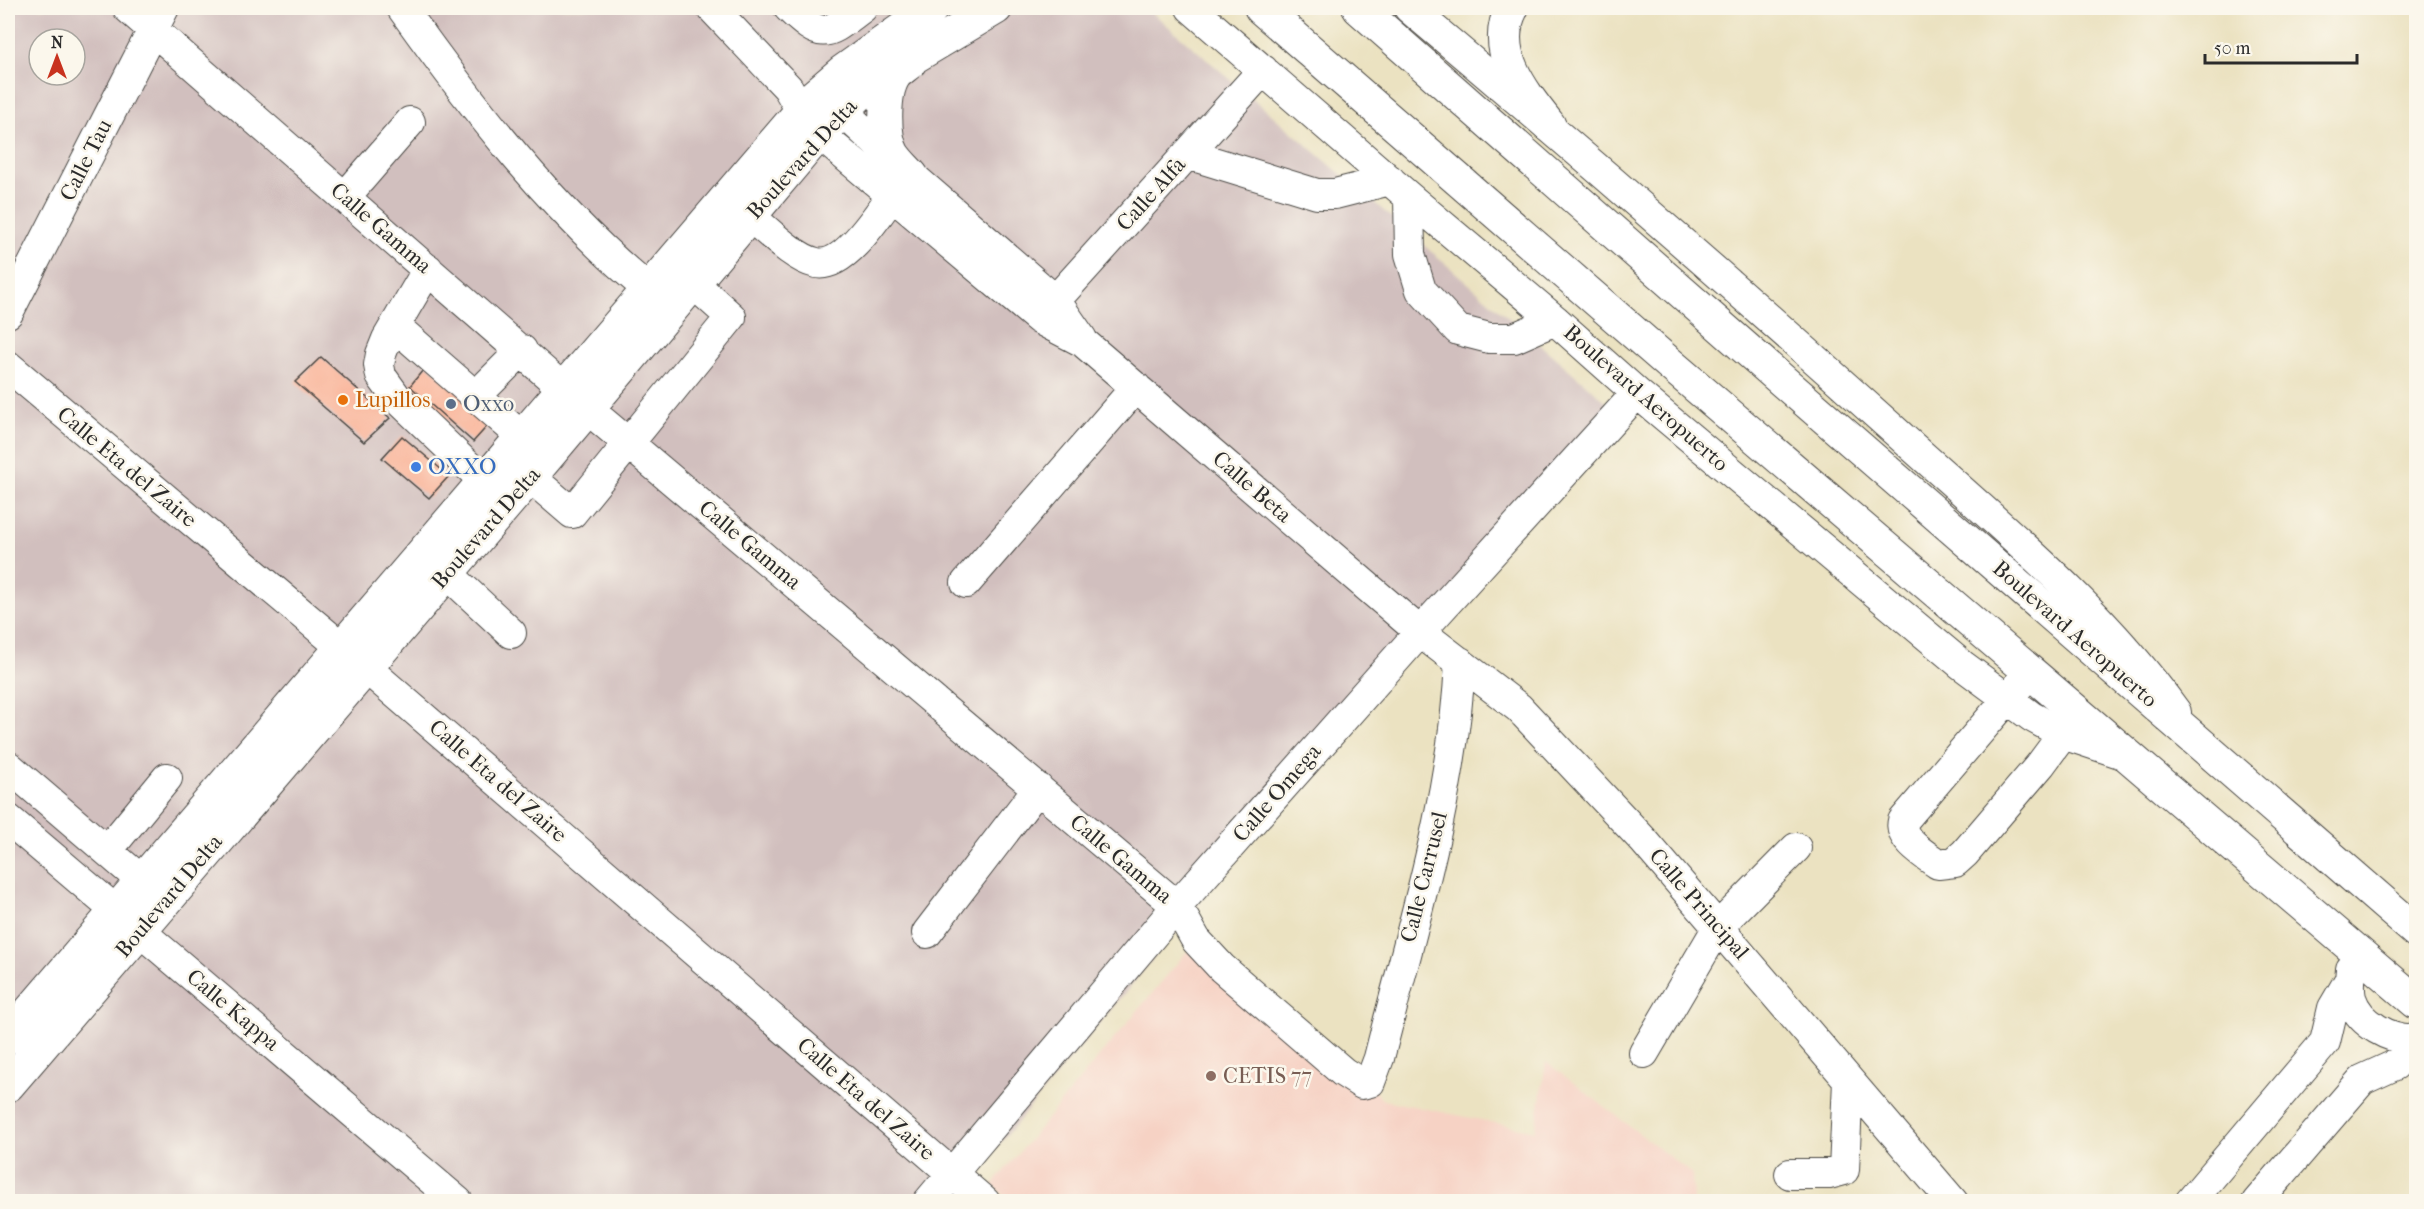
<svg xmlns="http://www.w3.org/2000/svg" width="2424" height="1209" font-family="'IM FELL French Canon',serif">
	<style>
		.built { fill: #f6d2c4 }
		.industrial { fill: #d1bfbe; fill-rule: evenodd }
		.building { fill: #f9ac8f }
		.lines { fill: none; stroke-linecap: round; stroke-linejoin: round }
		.minor-casing { stroke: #484642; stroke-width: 32 }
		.major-casing { stroke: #484642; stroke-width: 35 }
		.highway-casing { stroke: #484642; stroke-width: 35 }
		.minor { stroke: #fff; stroke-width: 30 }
		.major { stroke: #fff; stroke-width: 33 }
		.highway { stroke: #fff; stroke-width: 33 }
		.food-dot { fill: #e8710a; stroke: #fbf7ec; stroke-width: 2 }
		.service-dot { fill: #5c6f8a; stroke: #fbf7ec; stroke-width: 2 }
		.shop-dot { fill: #3f7fe0; stroke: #fbf7ec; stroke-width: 2 }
		.education-dot { fill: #8d6e63; stroke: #fbf7ec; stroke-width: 2 }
		.labels { text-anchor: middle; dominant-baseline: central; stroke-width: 5; stroke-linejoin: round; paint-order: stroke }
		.street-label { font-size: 22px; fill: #2b2b2b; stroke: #fbf7ec }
		.food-label { font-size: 22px; fill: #c56008; stroke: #fbf7ec; text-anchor: start }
		.service-label { font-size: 22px; fill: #4e5e75; stroke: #fbf7ec; text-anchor: start }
		.shop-label { font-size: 22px; fill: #366cbe; stroke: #fbf7ec; text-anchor: start }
		.education-label { font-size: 22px; fill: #785e54; stroke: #fbf7ec; text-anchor: start }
	</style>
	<rect width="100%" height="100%" fill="#fbf7ec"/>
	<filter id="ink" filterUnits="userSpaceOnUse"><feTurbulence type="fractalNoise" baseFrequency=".0167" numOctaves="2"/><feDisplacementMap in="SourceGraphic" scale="12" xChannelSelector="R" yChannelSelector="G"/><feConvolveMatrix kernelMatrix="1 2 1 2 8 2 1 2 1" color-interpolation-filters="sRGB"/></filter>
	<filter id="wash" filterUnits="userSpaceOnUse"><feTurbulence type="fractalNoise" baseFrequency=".008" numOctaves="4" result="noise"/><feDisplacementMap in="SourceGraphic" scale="24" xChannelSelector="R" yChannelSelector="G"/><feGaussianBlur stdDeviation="1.35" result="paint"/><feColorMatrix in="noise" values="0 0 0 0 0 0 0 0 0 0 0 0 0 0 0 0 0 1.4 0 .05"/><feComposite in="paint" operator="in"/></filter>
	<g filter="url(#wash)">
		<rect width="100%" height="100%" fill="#ebe2c1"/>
		<!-- built -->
		<path class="built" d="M 1189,949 L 1373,1090 L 1383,1100 L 1535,1131 L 1546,1062 L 1692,1174 L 1693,1201 L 1011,1202 L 992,1185 Z"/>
		<!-- industrial -->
		<path class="industrial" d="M 8,8 L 1147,8 L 1616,410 L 1426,630 L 973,1176 L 1002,1201 L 8,1201 ZM 39,39 L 75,39 L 75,75 L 39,75 Z"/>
		<g id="blocks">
			<!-- building -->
			<path class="building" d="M 321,357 L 390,418 L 364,442 L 295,382 Z
				M 427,365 L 491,422 L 473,442 L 410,386 Z
				M 402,436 L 449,476 L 429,498 L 382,458 Z"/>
		</g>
	</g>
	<g filter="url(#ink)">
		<use href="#blocks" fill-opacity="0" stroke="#484642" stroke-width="1.5"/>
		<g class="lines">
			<!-- minor casing -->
			<g class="minor-casing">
				<path id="minor" d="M 128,8 L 564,389 L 1177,906 L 1196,940 L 1222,968 L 1343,1072 L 1362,1084 L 1370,1082 L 1379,1058 C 1411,930 1454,795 1460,662
					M 402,8 C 474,109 552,210 649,290
					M 712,8 L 788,88 L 801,111 L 819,134 L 1039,319 L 1083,342 L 1420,632 L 1519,708 L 1644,841 L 1953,1202
					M 789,8 C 824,42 827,34 862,8
					M 1191,8 L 1409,197 L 1555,320 L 1637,393 L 1962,665 L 2032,717 L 2063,734 L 2123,754
					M 1409,8 C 1573,146 1735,287 1895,431 C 1993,520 2098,604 2176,712
					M 820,100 L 842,111 L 912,176 L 1055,300 L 1082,339
					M 1187,154 L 1317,194 L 1335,194 L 1390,180
					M 345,197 L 410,122
					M 1409,197 L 1410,254 L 1421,290 L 1458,330 L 1489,338 L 1514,338 L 1555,320
					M 751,217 C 768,231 794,258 816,263 C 844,269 878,215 893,194
					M 428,269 L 387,339 L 381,354 L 379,365 L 381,376 L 397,398 L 483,480
					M 8,313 L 164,8
					M 1043,314 L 1263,70
					M 395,326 L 521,436
					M 8,366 L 365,667 L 985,1202
					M 477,395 L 522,350
					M 530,477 L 572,513 L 731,317 L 693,283
					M 447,573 L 511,633
					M 966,583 L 1136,387
					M 2021,683 L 1903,821 C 1898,839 1925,855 1938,864 L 1955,862 L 1965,853 L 2041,764 L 2075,718
					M 8,766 L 141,880
					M 8,819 L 458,1202
					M 107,851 L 167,778
					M 927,933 L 1038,788
					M 2351,969 C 2350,978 2349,989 2351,998 C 2359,1024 2391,1041 2416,1039
					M 1644,1053 L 1718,927 L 1796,848
					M 1790,1174 L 1829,1174 L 1844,1170 L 1848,1081
					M 928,1202 L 1177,906 L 1420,632 L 1637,393
					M 2190,1202 L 2325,1042 L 2333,1008 L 2350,979
					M 2257,1202 L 2362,1080 L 2395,1065 L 2416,1040"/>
			</g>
			<!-- major casing -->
			<g class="major-casing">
				<path id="major" d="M 1512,8 C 1489,51 1523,92 1549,125
					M 910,62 C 906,66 899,70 895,75 C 883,92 883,136 893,154 C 898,162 906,169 912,176
					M 8,1037 L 814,96 L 842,72 L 932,8
					M 8,1085 L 541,464 L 819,134 L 872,82 L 996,8"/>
			</g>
			<!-- highway casing -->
			<g class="highway-casing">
				<path id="highway" d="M 1261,8 L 1670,364 L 2416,1002
					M 1359,8 L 1784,382 L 2416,931"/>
			</g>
			<!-- minor -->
			<use href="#minor" class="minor"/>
			<!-- major -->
			<use href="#major" class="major"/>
			<!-- highway -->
			<use href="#highway" class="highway"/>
		</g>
	</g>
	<!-- markers -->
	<circle class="food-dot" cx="343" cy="400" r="6"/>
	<circle class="service-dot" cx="451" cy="404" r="6"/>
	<circle class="shop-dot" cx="416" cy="467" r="6"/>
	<circle class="education-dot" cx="1211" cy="1076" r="6"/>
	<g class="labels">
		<!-- street labels -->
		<g class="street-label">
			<text transform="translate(802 159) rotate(-48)">Boulevard Delta</text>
			<text transform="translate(86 160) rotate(-63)">Calle Tau</text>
			<text transform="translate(1151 194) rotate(-48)">Calle Alfa</text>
			<text transform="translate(381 228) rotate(41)">Calle Gamma</text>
			<text transform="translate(1646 398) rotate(41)">Boulevard Aeropuerto</text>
			<text transform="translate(127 467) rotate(40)">Calle Eta del Zaire</text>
			<text transform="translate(1252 487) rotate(41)">Calle Beta</text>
			<text transform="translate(486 528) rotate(-49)">Boulevard Delta</text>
			<text transform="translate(750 545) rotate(40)">Calle Gamma</text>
			<text transform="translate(2075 634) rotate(41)">Boulevard Aeropuerto</text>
			<text transform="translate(498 781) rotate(41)">Calle Eta del Zaire</text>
			<text transform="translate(1277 793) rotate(-49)">Calle Omega</text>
			<text transform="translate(1121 859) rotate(40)">Calle Gamma</text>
			<text transform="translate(1424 877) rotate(-76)">Calle Carrusel</text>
			<text transform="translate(169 896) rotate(-50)">Boulevard Delta</text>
			<text transform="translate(1699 904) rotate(49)">Calle Principal</text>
			<text transform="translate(233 1010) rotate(40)">Calle Kappa</text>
			<text transform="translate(866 1099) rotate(41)">Calle Eta del Zaire</text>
		</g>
		<!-- food labels -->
		<g class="food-label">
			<text x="355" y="400">Lupillos</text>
		</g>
		<!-- service labels -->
		<g class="service-label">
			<text x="463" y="404">Oxxo</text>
		</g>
		<!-- shop labels -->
		<g class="shop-label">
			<text x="428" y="467">OXXO</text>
		</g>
		<!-- education labels -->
		<g class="education-label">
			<text x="1223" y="1076">CETIS 77</text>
		</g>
	</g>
	<!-- margin -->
	<rect width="2424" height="1209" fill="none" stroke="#fbf7ec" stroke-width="30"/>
	<!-- north arrow -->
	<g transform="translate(57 57)"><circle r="28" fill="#fbf7ec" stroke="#a8a59f" stroke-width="1.5"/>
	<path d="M0-4.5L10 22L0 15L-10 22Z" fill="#c8321e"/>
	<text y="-9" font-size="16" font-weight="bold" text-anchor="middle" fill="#2b2b2b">N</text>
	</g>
	<!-- scale -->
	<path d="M2205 54v9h152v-9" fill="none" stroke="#2b2b2b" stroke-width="3"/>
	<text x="2214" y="54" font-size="18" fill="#2b2b2b" stroke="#fbf7ec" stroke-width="4.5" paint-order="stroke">50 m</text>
</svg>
